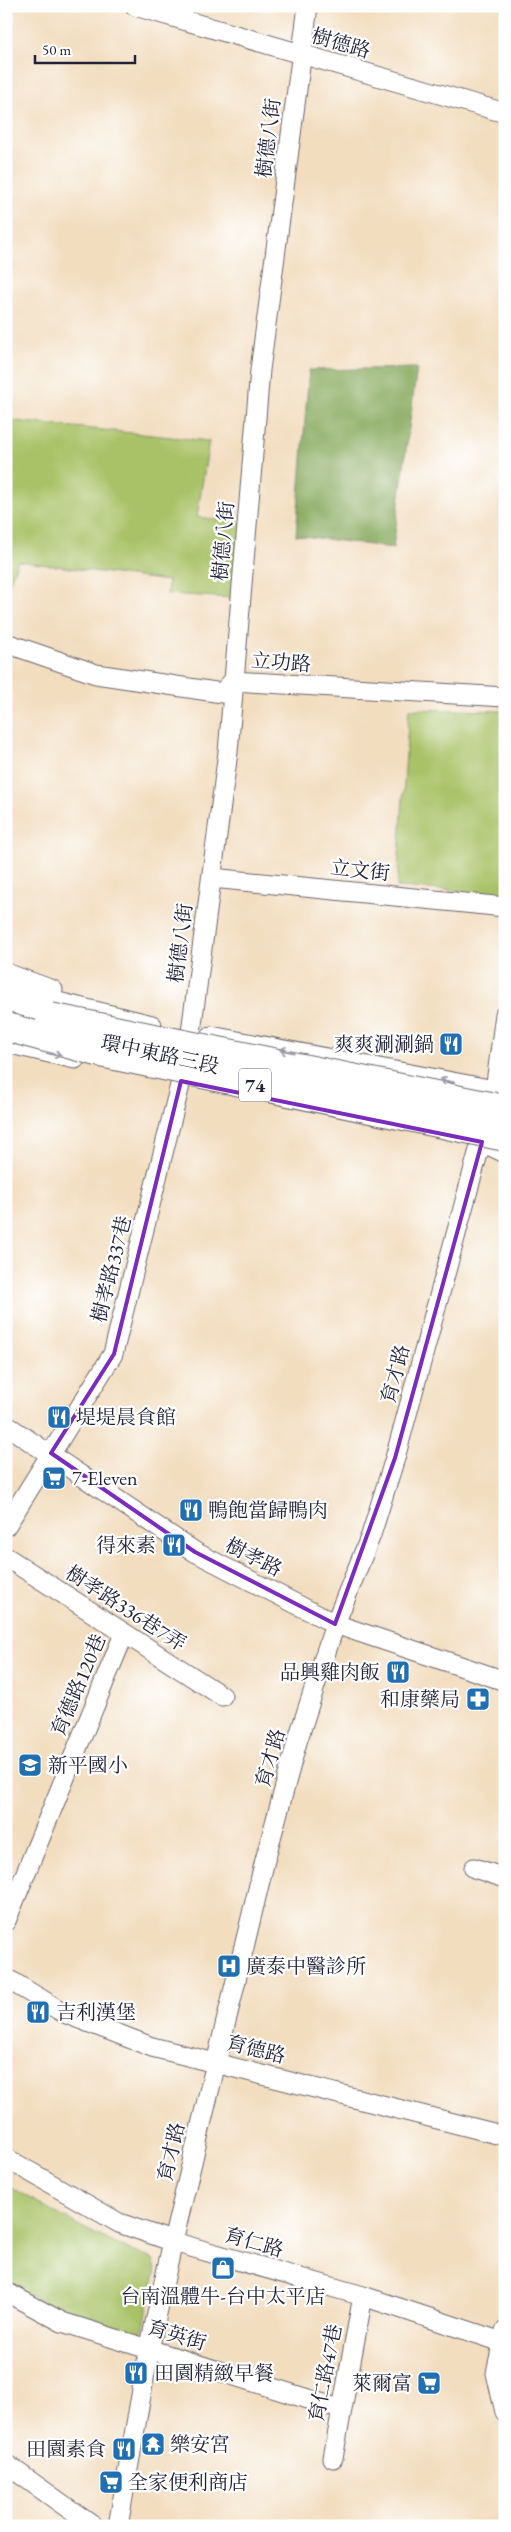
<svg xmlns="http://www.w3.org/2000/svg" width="511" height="2532" font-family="'EB Garamond','Noto Serif TC',serif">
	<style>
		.green { fill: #a9c268; stroke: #667252 }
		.forest { fill: #86a85c; stroke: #54654c }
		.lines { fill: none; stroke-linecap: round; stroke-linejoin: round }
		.minor-casing { stroke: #6b6369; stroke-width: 21 }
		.highway-casing { stroke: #6b6369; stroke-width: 30 }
		.minor { stroke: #fff; stroke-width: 19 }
		.highway { stroke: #fff; stroke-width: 28 }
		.highway-bridge-casing { stroke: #6b6369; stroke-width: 30; stroke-linecap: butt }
		.highway-bridge { stroke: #fff; stroke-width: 28 }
		.oneway { stroke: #9c9ca7 }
		.marked { fill: none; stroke: #7b2cbf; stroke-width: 4; stroke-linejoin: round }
		.labels { text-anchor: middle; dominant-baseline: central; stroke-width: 4.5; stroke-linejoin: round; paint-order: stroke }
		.shield { fill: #fff; stroke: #646476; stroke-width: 1 }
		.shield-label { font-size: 19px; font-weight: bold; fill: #22223b }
		.street-label { font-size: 20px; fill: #22223b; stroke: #fff }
		.poi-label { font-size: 20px; fill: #22223b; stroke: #fff; text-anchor: start }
	</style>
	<rect width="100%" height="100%" fill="#fff"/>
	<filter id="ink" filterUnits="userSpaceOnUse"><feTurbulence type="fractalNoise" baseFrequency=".02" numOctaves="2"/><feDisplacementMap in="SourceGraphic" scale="10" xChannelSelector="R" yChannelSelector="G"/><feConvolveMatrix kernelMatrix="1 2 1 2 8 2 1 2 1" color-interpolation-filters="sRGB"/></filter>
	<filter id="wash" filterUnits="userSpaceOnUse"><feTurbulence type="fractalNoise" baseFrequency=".0096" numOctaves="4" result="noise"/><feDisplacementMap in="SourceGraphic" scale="20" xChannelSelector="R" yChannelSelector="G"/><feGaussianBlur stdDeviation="1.12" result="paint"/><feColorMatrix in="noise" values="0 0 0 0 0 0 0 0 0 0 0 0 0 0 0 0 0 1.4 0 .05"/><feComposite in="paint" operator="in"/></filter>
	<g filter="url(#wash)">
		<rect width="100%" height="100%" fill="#f2ddbf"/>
		<!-- green -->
		<path class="green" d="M 6,420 L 209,441 L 197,517 L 244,523 L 235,598 L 167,594 L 168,581 L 18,561 L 6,591 Z
			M 409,709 L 505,711 L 505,894 L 397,887 Z
			M 6,2184 C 54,2212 100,2240 153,2259 L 156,2268 L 143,2332 L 134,2336 L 60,2313 L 6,2282 Z"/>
		<!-- forest -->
		<path class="forest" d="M 417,368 L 393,548 L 296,535 L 309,370 Z"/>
	</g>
	<g filter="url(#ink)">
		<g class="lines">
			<!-- minor casing -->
			<g class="minor-casing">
				<path id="minor" d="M 135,6 L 505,113
					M 6,643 L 96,674 L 222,693 L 233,681 L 505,697
					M 212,878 L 505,907
					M 6,973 L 53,990
					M 21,993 L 152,1025
					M 191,1032 L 228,752 L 260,370 L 308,6
					M 211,1036 L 505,1092
					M 6,1043 L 75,1059
					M 482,1142 L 505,1153
					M 6,1425 L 195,1552 L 335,1624 L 505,1681
					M 6,1526 L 113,1354 L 181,1081
					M 6,1557 L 222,1696
					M 474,1868 L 505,1878
					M 6,1921 L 124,1634
					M 6,1978 L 64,2013 L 152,2047 L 505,2136
					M 6,2158 L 119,2223 L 177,2243 L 363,2296 L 505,2343
					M 6,2292 L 62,2322 L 340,2409
					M 505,2331 L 496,2373 L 505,2412
					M 333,2458 L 363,2296
					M 6,2464 L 93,2526
					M 118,2526 L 149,2350 L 173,2241 L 265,1860 L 297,1742 L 335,1624 L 371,1535 L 395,1458 L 495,1091 L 505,1014"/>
			</g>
			<!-- highway casing -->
			<g class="highway-casing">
				<path id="highway" d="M 6,993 L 50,1017"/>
			</g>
			<!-- minor -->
			<use href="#minor" class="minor"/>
			<!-- highway -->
			<use href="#highway" class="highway"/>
			<!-- highway-bridge casing -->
			<g class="highway-bridge-casing">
				<path id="highway-bridge" d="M 50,1017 L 505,1109
					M 6,1027 L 101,1053 L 505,1137"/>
			</g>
			<!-- highway-bridge -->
			<use href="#highway-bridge" class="highway-bridge"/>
		</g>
		<!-- one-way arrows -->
		<defs><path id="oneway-shaft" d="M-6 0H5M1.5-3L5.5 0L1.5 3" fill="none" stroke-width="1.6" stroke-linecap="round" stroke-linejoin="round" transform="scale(1.25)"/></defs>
		<g class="oneway">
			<use href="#oneway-shaft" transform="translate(287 1051) rotate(-169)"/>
			<use href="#oneway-shaft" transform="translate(54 1054) rotate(13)"/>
			<use href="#oneway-shaft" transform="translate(447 1081) rotate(-169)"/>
		</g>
	</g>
	<!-- marked area -->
	<path class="marked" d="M 181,1081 L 482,1142 L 395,1458 L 335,1624 L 195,1552 L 51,1453 L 114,1354 Z"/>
	<!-- icons -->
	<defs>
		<g id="restaurant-square" transform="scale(1.25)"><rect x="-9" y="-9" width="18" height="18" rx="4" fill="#1f6fb2" stroke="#fff"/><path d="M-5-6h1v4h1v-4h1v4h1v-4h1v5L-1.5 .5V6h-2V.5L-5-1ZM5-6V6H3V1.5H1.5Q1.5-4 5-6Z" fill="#fff"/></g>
		<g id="supermarket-square" transform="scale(1.25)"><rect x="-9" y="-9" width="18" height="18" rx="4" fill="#1f6fb2" stroke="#fff"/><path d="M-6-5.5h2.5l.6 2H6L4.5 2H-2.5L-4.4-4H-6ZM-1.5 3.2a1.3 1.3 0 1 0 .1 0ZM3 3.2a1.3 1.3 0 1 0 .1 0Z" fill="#fff"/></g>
		<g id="pharmacy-square" transform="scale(1.25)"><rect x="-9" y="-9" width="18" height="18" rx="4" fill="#1f6fb2" stroke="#fff"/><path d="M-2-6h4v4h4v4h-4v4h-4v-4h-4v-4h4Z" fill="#fff"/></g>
		<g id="school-square" transform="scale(1.25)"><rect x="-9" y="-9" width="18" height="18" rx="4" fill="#1f6fb2" stroke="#fff"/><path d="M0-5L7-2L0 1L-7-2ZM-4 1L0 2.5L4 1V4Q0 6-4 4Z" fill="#fff"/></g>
		<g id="hospital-square" transform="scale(1.25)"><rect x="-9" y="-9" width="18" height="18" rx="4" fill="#1f6fb2" stroke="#fff"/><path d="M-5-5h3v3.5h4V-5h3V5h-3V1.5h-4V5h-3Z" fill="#fff"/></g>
		<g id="shop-square" transform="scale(1.25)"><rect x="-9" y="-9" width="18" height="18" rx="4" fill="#1f6fb2" stroke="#fff"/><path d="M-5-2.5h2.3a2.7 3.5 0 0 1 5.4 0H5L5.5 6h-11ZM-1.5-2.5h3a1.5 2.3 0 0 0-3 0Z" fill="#fff"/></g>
		<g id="temple-square" transform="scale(1.25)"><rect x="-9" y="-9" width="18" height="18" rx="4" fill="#1f6fb2" stroke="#fff"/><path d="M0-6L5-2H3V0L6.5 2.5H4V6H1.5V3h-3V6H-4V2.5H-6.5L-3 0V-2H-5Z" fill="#fff"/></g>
	</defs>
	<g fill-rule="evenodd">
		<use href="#restaurant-square" x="451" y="1044"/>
		<use href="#restaurant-square" x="59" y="1417"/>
		<use href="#supermarket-square" x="54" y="1478"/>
		<use href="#restaurant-square" x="191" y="1510"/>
		<use href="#restaurant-square" x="174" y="1545"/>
		<use href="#restaurant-square" x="398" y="1672"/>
		<use href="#pharmacy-square" x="478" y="1699"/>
		<use href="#school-square" x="30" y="1765"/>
		<use href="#hospital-square" x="229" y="1966"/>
		<use href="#restaurant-square" x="38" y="2012"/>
		<use href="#shop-square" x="223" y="2268"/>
		<use href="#restaurant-square" x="136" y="2373"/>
		<use href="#supermarket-square" x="429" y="2383"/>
		<use href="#temple-square" x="153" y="2444"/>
		<use href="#restaurant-square" x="124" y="2449"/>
		<use href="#supermarket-square" x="111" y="2482"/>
	</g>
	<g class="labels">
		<!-- shield labels -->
		<rect class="shield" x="239" y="1068.5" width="32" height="33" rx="4"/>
		<g class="shield-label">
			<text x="255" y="1085">74</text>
		</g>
		<!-- street labels -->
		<g class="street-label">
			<text transform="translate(341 43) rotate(16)">樹德路</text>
			<text transform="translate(268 138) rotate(-83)">樹德八街</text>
			<text transform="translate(223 541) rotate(-85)">樹德八街</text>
			<text transform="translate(281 662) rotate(4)">立功路</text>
			<text transform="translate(360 870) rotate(6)">立文街</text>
			<text transform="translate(180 943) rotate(-83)">樹德八街</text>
			<text transform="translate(160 1054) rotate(12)">環中東路三段</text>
			<text transform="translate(111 1269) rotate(-76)">樹孝路337巷</text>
			<text transform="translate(395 1374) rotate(-75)">育才路</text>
			<text transform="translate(254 1557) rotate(27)">樹孝路</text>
			<text transform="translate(126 1608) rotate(33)">樹孝路336巷7弄</text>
			<text transform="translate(78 1685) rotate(-67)">育德路120巷</text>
			<text transform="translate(270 1758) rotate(-74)">育才路</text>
			<text transform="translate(256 2049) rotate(14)">育德路</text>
			<text transform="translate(171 2152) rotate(-77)">育才路</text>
			<text transform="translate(254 2242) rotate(16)">育仁路</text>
			<text transform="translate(177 2335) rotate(17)">育英街</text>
			<text transform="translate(325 2373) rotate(-79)">育仁路47巷</text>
		</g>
		<!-- poi labels -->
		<g class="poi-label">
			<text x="434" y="1044" text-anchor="end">爽爽涮涮鍋</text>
			<text x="76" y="1417">堤堤晨食館</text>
			<text x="72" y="1478">7-Eleven</text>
			<text x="208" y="1510">鴨飽當歸鴨肉</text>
			<text x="156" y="1545" text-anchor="end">得來素</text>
			<text x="380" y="1672" text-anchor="end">品興雞肉飯</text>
			<text x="460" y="1699" text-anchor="end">和康藥局</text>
			<text x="48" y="1765">新平國小</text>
			<text x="246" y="1966">廣泰中醫診所</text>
			<text x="56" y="2012">吉利漢堡</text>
			<text x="223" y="2296" text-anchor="middle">台南溫體牛-台中太平店</text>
			<text x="154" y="2373">田園精緻早餐</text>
			<text x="412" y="2383" text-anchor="end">萊爾富</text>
			<text x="170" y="2444">樂安宮</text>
			<text x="106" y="2449" text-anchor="end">田園素食</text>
			<text x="128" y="2482">全家便利商店</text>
		</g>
	</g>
	<!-- margin -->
	<rect width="511" height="2532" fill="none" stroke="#fff" stroke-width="25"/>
	<!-- scale -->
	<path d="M35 55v8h100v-8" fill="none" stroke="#22223b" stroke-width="2.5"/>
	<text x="42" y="55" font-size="15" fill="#22223b" stroke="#ffffff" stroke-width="4" paint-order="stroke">50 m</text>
</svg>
